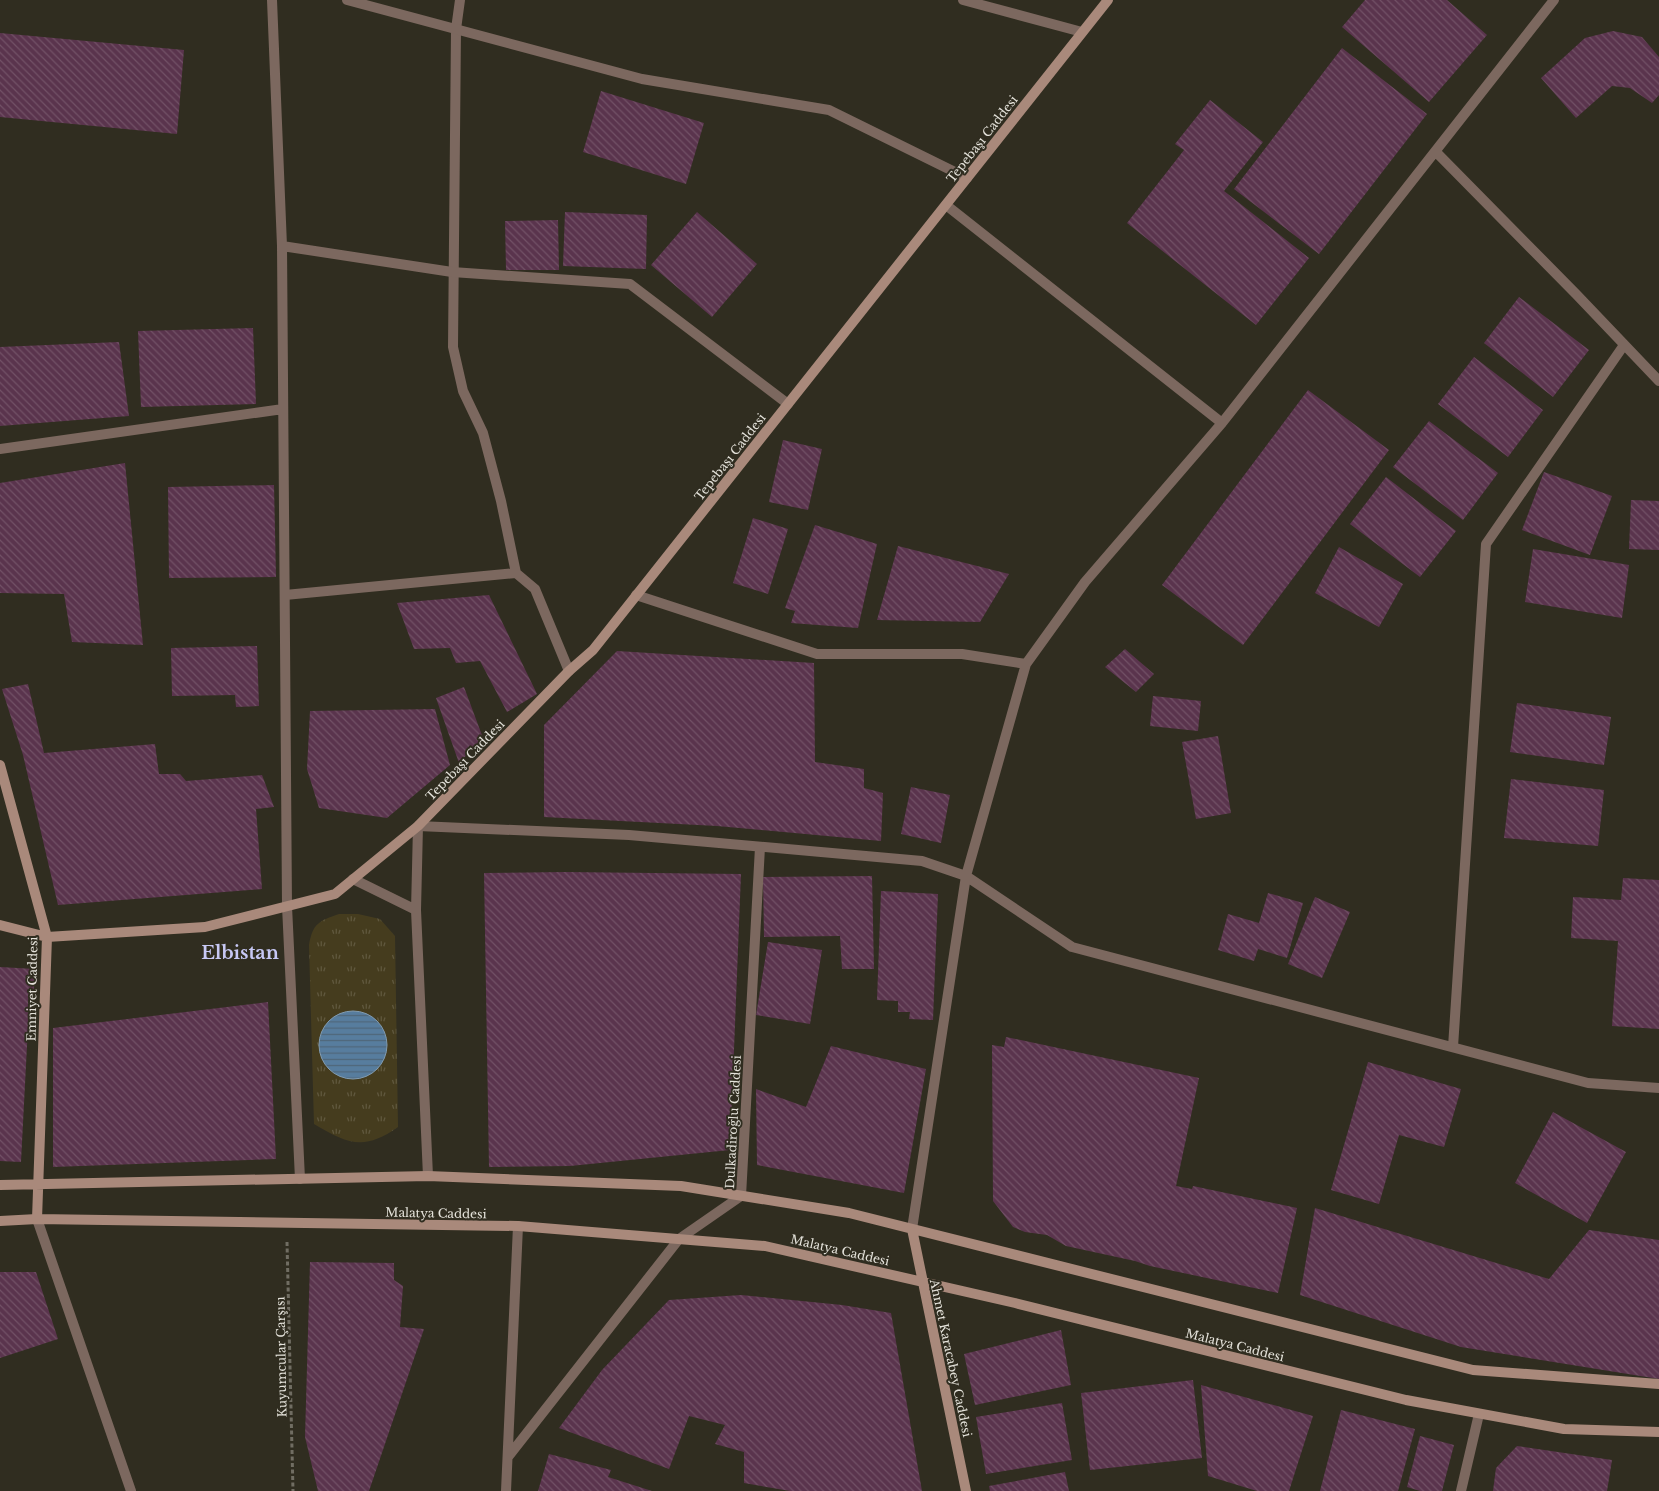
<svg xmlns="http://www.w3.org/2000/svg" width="1659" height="1491" font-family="'Libre Baskerville',serif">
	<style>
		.park { fill: url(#park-tufts) }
		.water { fill: url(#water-rules); stroke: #819bb0 }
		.building { fill: url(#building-back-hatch) }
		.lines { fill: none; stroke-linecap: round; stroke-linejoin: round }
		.path { stroke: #706d62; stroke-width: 3; stroke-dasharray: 4 2.5; stroke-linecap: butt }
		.lane { stroke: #7c685f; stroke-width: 10 }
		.street { stroke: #7c685f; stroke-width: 10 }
		.secondary { stroke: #a9897b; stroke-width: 10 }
		.labels { text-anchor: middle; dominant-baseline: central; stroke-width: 4; stroke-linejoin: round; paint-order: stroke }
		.street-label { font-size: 12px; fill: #e4e2da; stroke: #302d20 }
		.district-label { font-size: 18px; font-weight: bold; fill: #c7c8f4; stroke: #302d20 }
	</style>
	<defs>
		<pattern id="park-tufts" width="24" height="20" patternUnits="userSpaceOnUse" patternTransform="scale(1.25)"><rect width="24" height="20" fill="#453c1e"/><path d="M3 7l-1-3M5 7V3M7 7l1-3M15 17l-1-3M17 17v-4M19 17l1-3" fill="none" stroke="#60583e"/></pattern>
		<pattern id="water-rules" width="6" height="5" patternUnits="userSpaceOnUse" patternTransform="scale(1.25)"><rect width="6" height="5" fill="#577d9e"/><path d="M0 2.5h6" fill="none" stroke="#4f6679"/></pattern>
		<pattern id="building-back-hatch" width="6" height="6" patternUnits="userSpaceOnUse" patternTransform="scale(1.25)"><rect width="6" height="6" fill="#5a344d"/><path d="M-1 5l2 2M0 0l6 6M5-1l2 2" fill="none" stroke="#725166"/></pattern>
	</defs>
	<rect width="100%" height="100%" fill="#302d20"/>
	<!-- park -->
	<path class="park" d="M 339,914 L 358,914 L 380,919 L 395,936 L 398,1127 C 364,1151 348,1144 314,1124 L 309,945 C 313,923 319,921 339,914 Z"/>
	<!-- water -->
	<path class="water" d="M319 1045a34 34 0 1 1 68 0a34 34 0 1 1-68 0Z"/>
	<!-- building -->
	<path class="building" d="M 1365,0 L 1447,0 L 1487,35 L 1429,102 L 1342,27 Z
		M 1613,31 L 1642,37 L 1659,57 L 1659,95 L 1652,103 L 1630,88 L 1612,86 L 1576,118 L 1541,78 L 1585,38 Z
		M 0,33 L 184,50 L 177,134 L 0,117 Z
		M 1342,48 L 1427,114 L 1319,254 L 1234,189 Z
		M 601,91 L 704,123 L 686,184 L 583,152 Z
		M 1210,100 L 1263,142 L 1224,191 L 1309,258 L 1256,325 L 1127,223 L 1184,150 L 1175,144 Z
		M 565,212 L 647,215 L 646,269 L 563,266 Z
		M 697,212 L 757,264 L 712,317 L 651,265 Z
		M 558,220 L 559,270 L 506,270 L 505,221 Z
		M 1519,297 L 1589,350 L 1553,397 L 1484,343 Z
		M 253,328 L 256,404 L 141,407 L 138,331 Z
		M 119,342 L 129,416 L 0,426 L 0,347 Z
		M 1474,357 L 1543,410 L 1508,457 L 1438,404 Z
		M 1308,390 L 1389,450 L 1243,645 L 1162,585 Z
		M 1429,421 L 1498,473 L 1463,520 L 1393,467 Z
		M 783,440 L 822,449 L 808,510 L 769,502 Z
		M 125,463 L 143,645 L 72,642 L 64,594 L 0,593 L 0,483 Z
		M 1544,472 L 1612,496 L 1590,555 L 1522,530 Z
		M 1386,477 L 1456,531 L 1420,577 L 1350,524 Z
		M 274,485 L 276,577 L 169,578 L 168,487 Z
		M 1631,500 L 1659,501 L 1659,550 L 1629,549 Z
		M 753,518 L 788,529 L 768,594 L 733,583 Z
		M 815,525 L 877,544 L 858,628 L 791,623 L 795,611 L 785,608 Z
		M 898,546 L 1009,574 L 980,622 L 877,620 Z
		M 1339,547 L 1403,584 L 1379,627 L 1315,593 Z
		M 1533,549 L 1629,565 L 1622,618 L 1525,602 Z
		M 489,595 L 537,694 L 507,712 L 480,661 L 456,663 L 450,648 L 414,649 L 397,603 Z
		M 257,646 L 259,706 L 236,707 L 235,695 L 172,696 L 171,648 Z
		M 1125,649 L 1154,674 L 1136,692 L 1105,667 Z
		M 617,651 L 814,663 L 815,762 L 864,769 L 864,788 L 883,793 L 881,841 L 717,826 L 544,817 L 544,725 Z
		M 28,684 L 44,753 L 155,744 L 159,774 L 180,774 L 186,781 L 262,775 L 274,807 L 256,809 L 262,889 L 58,905 L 23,755 L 2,689 Z
		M 464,687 L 483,738 L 459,763 L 436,698 Z
		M 1153,696 L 1201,701 L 1198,731 L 1150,726 Z
		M 1517,703 L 1611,717 L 1604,765 L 1510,752 Z
		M 435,709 L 450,765 L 387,818 L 319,808 L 307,769 L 310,711 Z
		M 1218,736 L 1231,813 L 1196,819 L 1182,742 Z
		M 1511,779 L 1604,790 L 1598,846 L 1504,838 Z
		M 911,787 L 950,795 L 941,843 L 901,834 Z
		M 565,872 L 741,874 L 730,1150 L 570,1166 L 489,1167 L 484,873 Z
		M 872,876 L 874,969 L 842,969 L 840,936 L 764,937 L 763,877 Z
		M 1623,878 L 1659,880 L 1659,1029 L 1612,1026 L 1618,941 L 1571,938 L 1573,897 L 1621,900 Z
		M 881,891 L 938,894 L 933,1020 L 909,1019 L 910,1012 L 898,1012 L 898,1001 L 877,1000 Z
		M 1268,893 L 1303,903 L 1287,958 L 1258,949 L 1254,961 L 1218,950 L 1228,914 L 1259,923 Z
		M 1315,897 L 1350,912 L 1322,978 L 1288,964 Z
		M 768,942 L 822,950 L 810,1024 L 756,1015 Z
		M 0,967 L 35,969 L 33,1008 L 29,1007 L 21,1162 L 0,1161 Z
		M 268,1002 L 276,1159 L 53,1167 L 53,1028 Z
		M 1006,1037 L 1199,1078 L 1176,1186 L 1192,1189 L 1193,1186 L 1297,1208 L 1278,1293 L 1150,1266 L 1135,1261 L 1066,1246 L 1047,1235 L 1025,1232 L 1013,1227 L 993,1201 L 992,1045 L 1004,1047 Z
		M 831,1046 L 926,1069 L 904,1193 L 757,1165 L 756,1089 L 806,1107 Z
		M 1368,1062 L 1461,1089 L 1444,1147 L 1399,1135 L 1379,1204 L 1331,1190 Z
		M 1553,1112 L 1626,1152 L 1587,1223 L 1515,1183 Z
		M 1315,1208 L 1549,1279 L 1589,1230 L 1659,1240 L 1659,1379 L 1461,1347 L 1300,1295 Z
		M 310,1262 L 394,1263 L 394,1280 L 403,1286 L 400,1327 L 424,1329 L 369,1491 L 318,1491 L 305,1437 Z
		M 0,1272 L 36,1272 L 58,1339 L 0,1358 Z
		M 741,1295 L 842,1305 L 891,1313 L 922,1491 L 790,1491 L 744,1483 L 744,1452 L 715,1444 L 725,1425 L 689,1416 L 669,1469 L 559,1428 L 602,1370 L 669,1300 Z
		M 1061,1330 L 1071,1385 L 975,1405 L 964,1354 Z
		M 1193,1380 L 1202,1458 L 1090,1470 L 1081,1393 Z
		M 1201,1385 L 1313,1416 L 1289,1491 L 1257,1491 L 1208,1476 Z
		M 1062,1403 L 1072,1460 L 986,1474 L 976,1417 Z
		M 1341,1410 L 1415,1429 L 1398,1491 L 1320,1491 Z
		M 1420,1436 L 1454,1445 L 1442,1491 L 1420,1491 L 1407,1487 Z
		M 1517,1446 L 1612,1460 L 1607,1491 L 1493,1491 L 1496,1468 Z
		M 549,1454 L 611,1470 L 608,1477 L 652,1491 L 538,1491 Z
		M 1065,1472 L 1069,1491 L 990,1491 L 989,1486 Z"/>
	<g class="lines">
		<!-- path -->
		<path class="path" d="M 287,1242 L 293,1491"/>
		<!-- lane -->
		<path class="lane" d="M 460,0 L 456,29 L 453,347 L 463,391 L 483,433 L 501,501 L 516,573
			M 285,595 L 516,573 L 535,589 L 569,671"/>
		<!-- street -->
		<path class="street" d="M 272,0 L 282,246 L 287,906 L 300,1179
			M 347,0 L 642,79 L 829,110 L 967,178
			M 963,0 L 1082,32
			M 1436,152 L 1576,294 L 1659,381
			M 946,205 L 1222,423
			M 282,246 L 452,272 L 630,284 L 788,404
			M 0,449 L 283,409
			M 636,595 L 817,654 L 962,654 L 1026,664
			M 353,879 L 416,910 L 428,1176
			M 416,910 L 418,826 L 629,835 L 922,861 L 966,876 L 1072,947 L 1588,1083 L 1659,1088
			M 1453,1047 L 1486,544 L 1624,345
			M 37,1219 L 131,1491
			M 912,1229 L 966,876 L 1026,664 L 1085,582 L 1222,423 L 1554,0
			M 508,1457 L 679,1239 L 741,1196 L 760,847
			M 506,1491 L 518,1226
			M 1461,1491 L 1479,1414"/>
		<!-- secondary -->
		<path class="secondary" d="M 0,765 L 47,937 L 37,1219
			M 0,925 L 47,937 L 205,927 L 335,894 L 418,826 L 569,671 L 593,650 L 1108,0
			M 0,1185 L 428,1176 L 681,1186 L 849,1213 L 1473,1370 L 1659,1384
			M 0,1221 L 37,1219 L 518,1226 L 765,1246 L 1015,1303 L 1406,1400 L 1564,1429 L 1659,1432
			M 912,1229 L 966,1491"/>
	</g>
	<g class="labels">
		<!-- street labels -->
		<g class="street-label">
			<text transform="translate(982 139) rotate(-52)">Tepebaşı Caddesi</text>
			<text transform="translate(730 457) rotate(-52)">Tepebaşı Caddesi</text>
			<text transform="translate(465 760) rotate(-46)">Tepebaşı Caddesi</text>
			<text transform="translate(32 989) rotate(-89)">Emniyet Caddesi</text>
			<text transform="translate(733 1122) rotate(-87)">Dulkadiroğlu Caddesi</text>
			<text transform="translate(436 1213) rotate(1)">Malatya Caddesi</text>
			<text transform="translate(840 1250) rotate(13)">Malatya Caddesi</text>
			<text transform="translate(1235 1345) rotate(14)">Malatya Caddesi</text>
			<text transform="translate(281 1357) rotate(-91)">Kuyumcular Çarşısı</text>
			<text transform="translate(951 1358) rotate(78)">Ahmet Karacabey Caddesi</text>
		</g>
		<!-- district labels -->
		<g class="district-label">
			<text x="240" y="953">Elbistan</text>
		</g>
	</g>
</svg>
